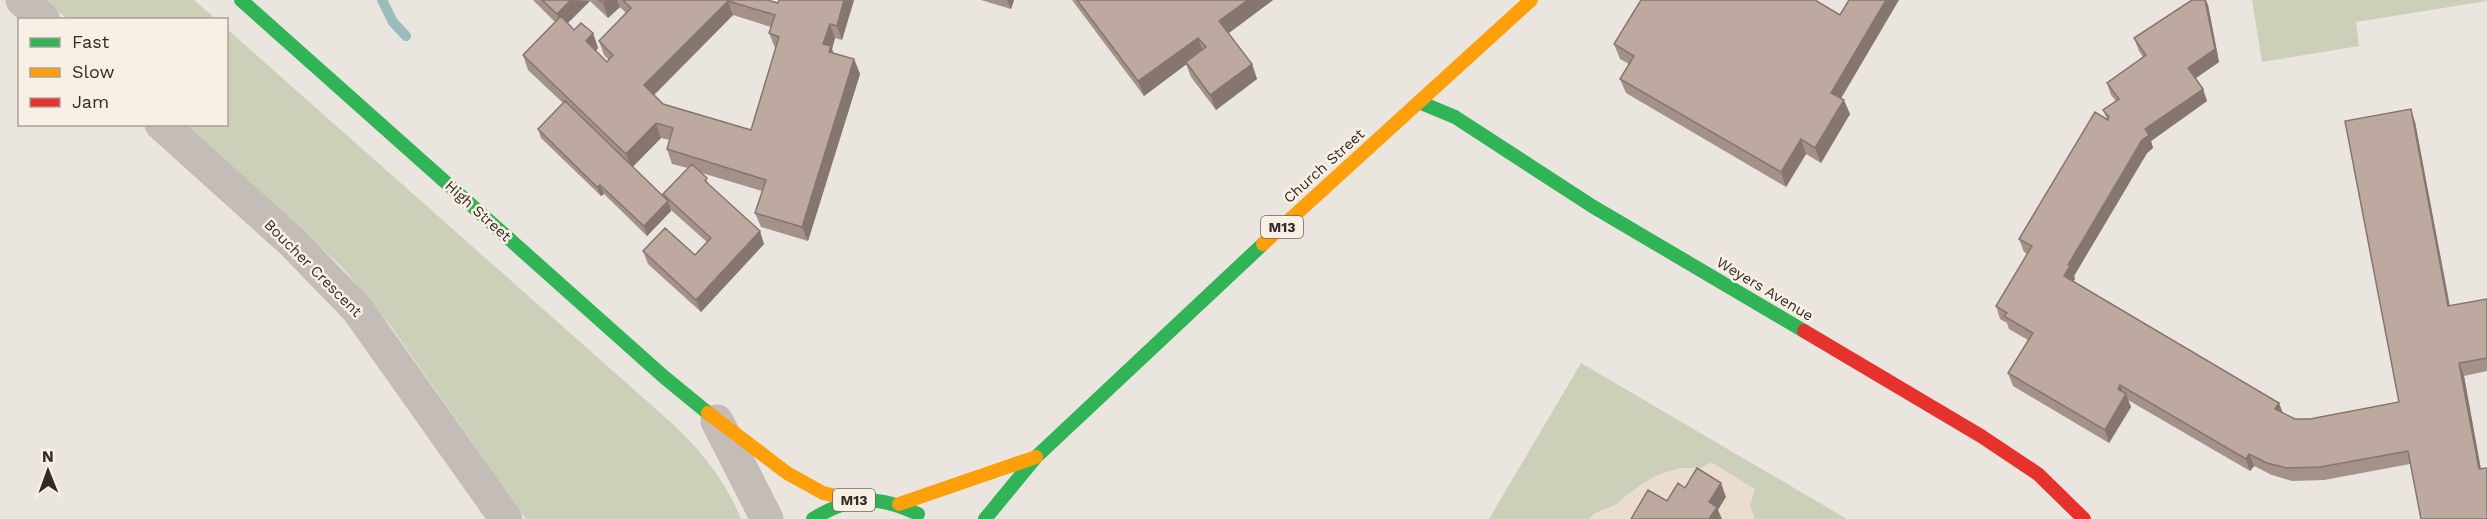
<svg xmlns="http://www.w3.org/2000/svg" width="2487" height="519" font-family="'Work Sans',sans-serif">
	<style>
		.green { fill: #ccd0b8 }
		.plaza { fill: #eaddce }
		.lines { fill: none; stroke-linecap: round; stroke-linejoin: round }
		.stream { stroke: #9abcbc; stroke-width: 10 }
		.street { stroke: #c4bdb7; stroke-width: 33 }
		.fast { stroke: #30b455; stroke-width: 14 }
		.slow { stroke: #ff9f0a; stroke-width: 14 }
		.jam { stroke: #e5322d; stroke-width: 14 }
		.wall { fill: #a3918a; fill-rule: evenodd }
		.shaded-wall { fill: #857670 }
		.building { fill: #bea9a0; stroke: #857670; stroke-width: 1.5; fill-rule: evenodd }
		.labels { text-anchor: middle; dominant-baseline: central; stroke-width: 5; stroke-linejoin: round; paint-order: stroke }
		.shield { fill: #f9f0e5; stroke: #6f665f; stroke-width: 1.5 }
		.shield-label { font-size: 14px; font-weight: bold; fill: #342b26 }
		.street-label { font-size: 15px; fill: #342b26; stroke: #f9f0e5 }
	</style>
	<rect width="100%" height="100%" fill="#ebe5df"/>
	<!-- green -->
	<path class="green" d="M 45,0 L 194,0 L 216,19 L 67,19 Z
		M 2252,0 L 2487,0 L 2487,1 L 2356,22 L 2359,46 L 2262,62 Z
		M 227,29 L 675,426 C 703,453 727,483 741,519 L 526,519 L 390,325 L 340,265 L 183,125 L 226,124 Z
		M 1581,363 L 1847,519 L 1489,519 Z"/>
	<!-- plaza -->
	<path class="plaza" d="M 1711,462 L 1755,489 L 1750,506 L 1755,519 L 1588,519 L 1597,512 L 1613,506 L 1643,483 L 1660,474 L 1680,468 L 1701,468 Z"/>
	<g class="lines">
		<!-- stream -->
		<path class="stream" d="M 382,0 L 393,22 L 406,36"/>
		<!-- street -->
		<path class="street" d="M 22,0 L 44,20
			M 161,124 L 292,242 L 357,309 L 506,519
			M 717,421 L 767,519"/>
		<!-- fast -->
		<path class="fast" d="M 241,0 L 664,377 L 708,413
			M 1419,102 L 1455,117 L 1592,206 L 1804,331
			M 813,519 C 851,495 878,495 918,514
			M 985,519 L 1036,457 L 1263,244"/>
		<!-- slow -->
		<path class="slow" d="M 1263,244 L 1531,0
			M 708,413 L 787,473 L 823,493 L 854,500
			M 899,504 L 1036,457"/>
		<!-- jam -->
		<path class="jam" d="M 1804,331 L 1981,436 L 2038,474 L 2084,519"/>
	</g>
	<!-- wall -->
	<path class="wall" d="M 533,0 L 767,0 L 778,3 L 779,0 L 854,0 L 842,40 L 835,38 L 832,49 L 833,53 L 854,59 L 860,74 L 808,241 L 761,227 L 755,213 L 762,191 L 702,173 L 710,186 L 764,244 L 701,312 L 648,264 L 643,251 L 695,255 L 707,242 L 671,210 L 671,211 L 647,236 L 604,194 L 601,196 L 541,138 L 538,129 L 563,103 L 528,70 L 523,55 L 555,22 ZM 590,1 L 608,18 L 620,7 L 626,13 L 599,41 L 604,55 L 609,60 L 607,62 L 596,51 L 598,48 L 593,33 L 574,30 L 567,23 ZM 733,15 L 771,27 L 769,33 L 775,48 L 776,48 L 751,130 L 663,104 L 654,95 ZM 661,138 L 670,140 L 667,149 L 672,164 L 688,168 L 663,194 L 665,198 L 633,167 Z
		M 981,0 L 1014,0 L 1011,9 Z
		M 1072,0 L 1273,0 L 1228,33 L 1252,64 L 1257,79 L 1216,110 L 1191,77 L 1186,64 L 1144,96 Z
		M 2208,5 L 2219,62 L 2196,78 L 2203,89 L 2207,101 L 2151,141 L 2153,148 L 2147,153 L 2074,276 L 2075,279 L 2073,281 L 2279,403 L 2282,413 L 2295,419 L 2310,419 L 2399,402 L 2415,122 L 2450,306 L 2487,299 L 2487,371 L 2464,376 L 2481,469 L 2487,519 L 2410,464 L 2324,480 L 2292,481 L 2272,475 L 2254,466 L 2250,471 L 2128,400 L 2131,407 L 2109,443 L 2013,386 L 2008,373 L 2028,340 L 2009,329 L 2007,323 L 2000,319 L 1996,306 L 2027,254 L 2024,252 L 2019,239 L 2107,119 L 2103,110 L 2116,101 L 2111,95 L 2107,83 L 2143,57 L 2139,51 L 2134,38 Z
		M 1840,15 L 1841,98 L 1850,114 L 1821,163 L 1806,154 L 1786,187 L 1626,93 L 1620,79 L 1629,64 L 1620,59 L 1614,44 Z"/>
	<!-- shaded-wall -->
	<path class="shaded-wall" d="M 571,0 L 590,1 L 562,29 L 557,14 Z
		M 606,0 L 617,0 L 620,7 L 608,18 L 603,3 Z
		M 844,0 L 854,0 L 842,40 L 837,26 Z
		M 1007,0 L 1014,0 L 1011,9 Z
		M 1248,0 L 1273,0 L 1225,36 L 1219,21 Z
		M 1886,0 L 1899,0 L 1836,107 L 1831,93 Z
		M 2205,0 L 2206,0 L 2208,5 L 2219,62 L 2193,80 L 2188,68 Z
		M 728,1 L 733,15 L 649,100 L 644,85 Z
		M 830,24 L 835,38 L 832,49 L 836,61 L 823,44 Z
		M 593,33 L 598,48 L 591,56 L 586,41 Z
		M 1198,38 L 1203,52 L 1144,96 L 1138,81 Z
		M 854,59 L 860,74 L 808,241 L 802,227 Z
		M 1252,64 L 1257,79 L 1216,110 L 1210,95 Z
		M 2203,89 L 2207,101 L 2151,141 L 2153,148 L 2147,153 L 2074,276 L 2075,279 L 2069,288 L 2064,276 L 2068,265 L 2145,129 Z
		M 1844,100 L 1850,114 L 1821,163 L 1815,148 Z
		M 2411,109 L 2415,122 L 2452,319 L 2448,306 Z
		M 656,123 L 661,138 L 631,168 L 626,154 Z
		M 1801,139 L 1806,154 L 1786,187 L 1781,172 Z
		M 600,185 L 604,194 L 601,196 L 597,187 Z
		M 668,201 L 671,211 L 647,236 L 644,226 Z
		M 760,231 L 764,244 L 701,312 L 696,300 Z
		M 2459,363 L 2464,376 L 2483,482 L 2479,469 Z
		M 2120,385 L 2125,397 L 2126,394 L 2131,407 L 2109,443 L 2105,430 L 2118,389 Z
		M 2279,403 L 2284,416 L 2275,409 Z
		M 2249,454 L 2254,466 L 2250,471 L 2246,459 Z
		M 1721,483 L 1726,497 L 1718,510 L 1722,519 L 1709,519 L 1709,502 Z"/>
	<!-- building -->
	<path class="building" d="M 542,0 L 571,0 L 557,14 Z
		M 599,0 L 606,0 L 603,3 Z
		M 623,0 L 767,0 L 778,3 L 779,0 L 844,0 L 837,26 L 830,24 L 823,44 L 831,46 L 829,52 L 854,59 L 802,227 L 755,213 L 766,180 L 667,149 L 673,128 L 656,123 L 626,154 L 523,55 L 561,16 L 574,30 L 581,23 L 593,33 L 586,41 L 607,62 L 613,55 L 599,41 L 631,8 ZM 728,1 L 775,15 L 769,33 L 779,37 L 751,130 L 663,104 L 644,85 Z
		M 1077,0 L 1248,0 L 1219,21 L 1252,64 L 1210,95 L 1186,62 L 1206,47 L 1198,38 L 1138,81 Z
		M 1641,0 L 1815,0 L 1840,15 L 1849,0 L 1886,0 L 1831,93 L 1844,100 L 1815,148 L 1801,139 L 1781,172 L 1620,79 L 1634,56 L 1614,44 Z
		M 2192,0 L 2205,0 L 2215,49 L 2188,68 L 2203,89 L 2145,129 L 2149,135 L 2142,140 L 2068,265 L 2070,266 L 2064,276 L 2279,403 L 2275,409 L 2295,419 L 2310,419 L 2399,402 L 2345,121 L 2411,109 L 2448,306 L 2487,299 L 2487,358 L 2459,363 L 2479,469 L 2487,468 L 2487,519 L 2421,519 L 2408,451 L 2320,467 L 2287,468 L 2267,463 L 2249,454 L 2246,459 L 2120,385 L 2118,389 L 2126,394 L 2105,430 L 2008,373 L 2033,333 L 2004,316 L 2007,313 L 1996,306 L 2032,246 L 2019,239 L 2095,112 L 2108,120 L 2109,117 L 2103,110 L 2119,99 L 2107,83 L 2146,55 L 2134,38 Z
		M 565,101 L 668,201 L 644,226 L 600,185 L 597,187 L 538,129 Z
		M 692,164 L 707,178 L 705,181 L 760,231 L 696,300 L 643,251 L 665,228 L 695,255 L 711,238 L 663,194 Z
		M 1697,468 L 1721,483 L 1709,502 L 1717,507 L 1709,519 L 1631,519 L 1648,490 L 1667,501 L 1678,483 L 1685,488 Z"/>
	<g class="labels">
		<!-- shield labels -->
		<g class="shield">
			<rect x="1261" y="216" width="42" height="22" rx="4.5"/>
			<rect x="833" y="489" width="42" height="22" rx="4.5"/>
		</g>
		<g class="shield-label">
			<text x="1282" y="227">M13</text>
			<text x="854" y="500">M13</text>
		</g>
		<!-- street labels -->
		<g class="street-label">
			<text transform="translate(1324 166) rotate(-42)">Church Street</text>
			<text transform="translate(478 211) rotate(42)">High Street</text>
			<text transform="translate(313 268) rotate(45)">Boucher Crescent</text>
			<text transform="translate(1765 289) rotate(31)">Weyers Avenue</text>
		</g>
	</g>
	<!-- legend -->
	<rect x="18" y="18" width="210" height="108" fill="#f9f0e5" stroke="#aaa199" stroke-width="1.5"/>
	<rect x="30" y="38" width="30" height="9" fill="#30b455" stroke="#aaa199" stroke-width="1.5"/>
	<text x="72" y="48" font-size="18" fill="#342b26">Fast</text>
	<rect x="30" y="68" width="30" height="9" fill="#ff9f0a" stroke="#aaa199" stroke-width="1.5"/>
	<text x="72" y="78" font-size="18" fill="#342b26">Slow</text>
	<rect x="30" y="98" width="30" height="9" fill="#e5322d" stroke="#aaa199" stroke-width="1.5"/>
	<text x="72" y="108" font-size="18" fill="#342b26">Jam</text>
	<!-- north arrow -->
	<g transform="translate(48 471) rotate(359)" stroke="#f9f0e5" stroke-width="4.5" paint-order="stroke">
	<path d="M0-4.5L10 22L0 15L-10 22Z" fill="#342b26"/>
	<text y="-9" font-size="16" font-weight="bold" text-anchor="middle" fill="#342b26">N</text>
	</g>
</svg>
